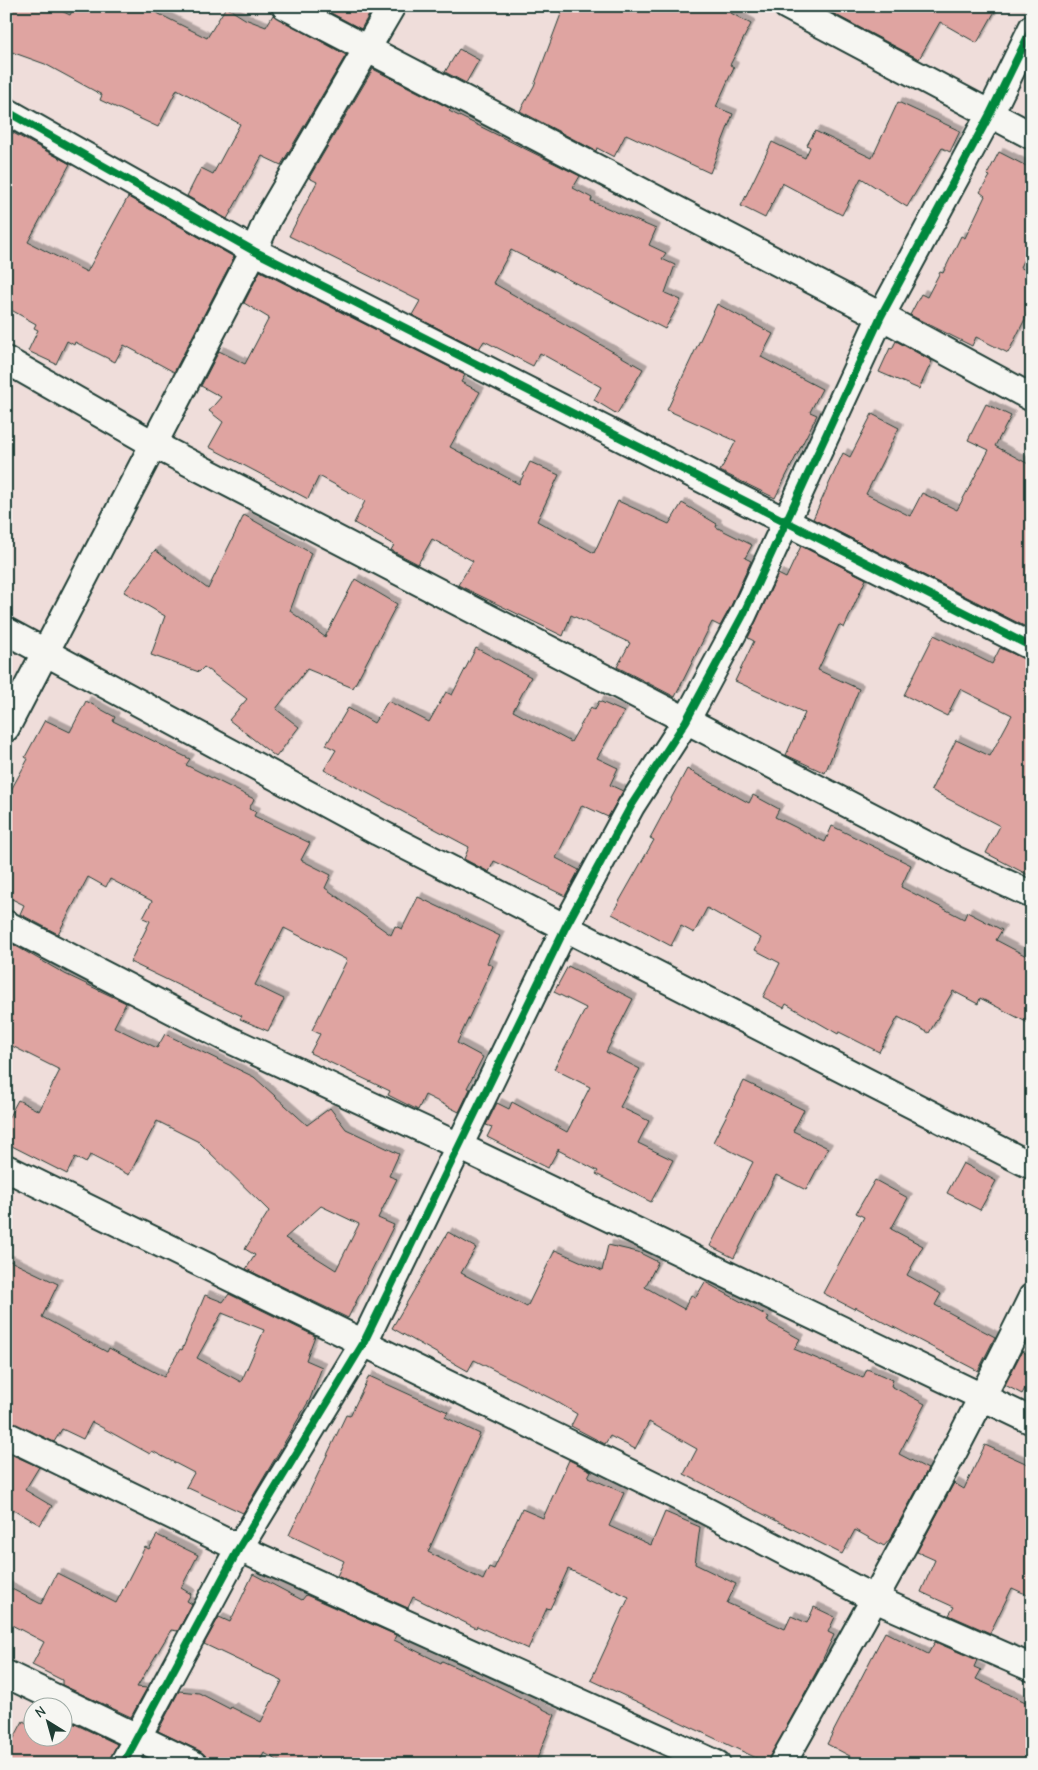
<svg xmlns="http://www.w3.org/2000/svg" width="1038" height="1770" font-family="'Comic Neue',sans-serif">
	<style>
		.building { fill: #dfa4a1; stroke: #1f3d34; fill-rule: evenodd; filter: url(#shadow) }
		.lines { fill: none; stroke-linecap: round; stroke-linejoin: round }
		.minor-casing { stroke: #1f3d34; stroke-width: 30 }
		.minor { stroke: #f6f6f2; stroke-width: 26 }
		.cycleway-casing { stroke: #f6f6f2; stroke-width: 11 }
		.cycleway { stroke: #00873e; stroke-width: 8 }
	</style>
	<defs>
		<filter id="shadow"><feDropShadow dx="4.5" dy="-4.5" stdDeviation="0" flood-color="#0004"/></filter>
	</defs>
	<rect width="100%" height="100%" fill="#efddda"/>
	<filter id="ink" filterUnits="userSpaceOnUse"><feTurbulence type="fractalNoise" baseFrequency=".02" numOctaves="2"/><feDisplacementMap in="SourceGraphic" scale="10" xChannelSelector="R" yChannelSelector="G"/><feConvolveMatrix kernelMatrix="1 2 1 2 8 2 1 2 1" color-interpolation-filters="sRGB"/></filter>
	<g filter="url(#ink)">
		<!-- building -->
		<path class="building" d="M 6,6 L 51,6 L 70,15 L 75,6 L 143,6 L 207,38 L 226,7 L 245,19 L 266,27 L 273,15 L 346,55 L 281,165 L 262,156 L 227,219 L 187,196 L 201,168 L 213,174 L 240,124 L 177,89 L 158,127 L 100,100 L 102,95 L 45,64 L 6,50 Z
			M 318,6 L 374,6 L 361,29 Z
			M 564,6 L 718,6 L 751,24 L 730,65 L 734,67 L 716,107 L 733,114 L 710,173 L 626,134 L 614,157 L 597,148 L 596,151 L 520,111 L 534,86 Z
			M 819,6 L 998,6 L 977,43 L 940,22 L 919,59 Z
			M 459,49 L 479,60 L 466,83 L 445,72 Z
			M 373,69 L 451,109 L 449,111 L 580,176 L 573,188 L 592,198 L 591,201 L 656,229 L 649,245 L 666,253 L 662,259 L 675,265 L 665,293 L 681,300 L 665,329 L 511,250 L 493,283 L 643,369 L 617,414 L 594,400 L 601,387 L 540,353 L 533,366 L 484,341 L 479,349 L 412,315 L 420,301 L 289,236 L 317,182 L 309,178 Z
			M 898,102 L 960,131 L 950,152 L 942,148 L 907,207 L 861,178 L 842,215 L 782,183 L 765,218 L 741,206 L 772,142 L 805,158 L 810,147 L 807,145 L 815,131 L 872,158 Z
			M 6,129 L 70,164 L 28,242 L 87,272 L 128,197 L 234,257 L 174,372 L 124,345 L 115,362 L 75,342 L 74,345 L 67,341 L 56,364 L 28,351 L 38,330 L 34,328 L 36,324 L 6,307 Z
			M 999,152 L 1032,169 L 1032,242 L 1020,267 L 1032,274 L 1032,305 L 1008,353 L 976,337 L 972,346 L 910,315 L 921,294 L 927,297 L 940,272 L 943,273 L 961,236 L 965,238 L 985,196 L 980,192 L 990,176 L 987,175 Z
			M 260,271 L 465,375 L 461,382 L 480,392 L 450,447 L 519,484 L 530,462 L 559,475 L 537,521 L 594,553 L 618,501 L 669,524 L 682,503 L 717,524 L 716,527 L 752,545 L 745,558 L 751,561 L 730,608 L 720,626 L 712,622 L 675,697 L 617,667 L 630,643 L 571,615 L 563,636 L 458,585 L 473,561 L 432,539 L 418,564 L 391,550 L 394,545 L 354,523 L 365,501 L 319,476 L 308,499 L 209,447 L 223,422 L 209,411 L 221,397 L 201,386 L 219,351 L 245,364 L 269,318 L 244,303 Z
			M 717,304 L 773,334 L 761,357 L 822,389 L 810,412 L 817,415 L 775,498 L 720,471 L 736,441 L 667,410 Z
			M 896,341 L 932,361 L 919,389 L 879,372 L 890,348 L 892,349 Z
			M 986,404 L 1011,416 L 995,446 L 1032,466 L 1032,630 L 813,519 L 843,453 L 850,457 L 872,414 L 899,428 L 866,494 L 910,516 L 922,493 L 957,510 L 989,450 L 968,440 Z
			M 244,515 L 311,553 L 290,611 L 325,637 L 355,579 L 397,604 L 353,688 L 307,669 L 276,709 L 299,727 L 276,757 L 229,720 L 247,699 L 204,667 L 199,672 L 151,655 L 165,616 L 124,592 L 155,550 L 208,589 Z
			M 801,546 L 866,579 L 844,628 L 839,625 L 818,670 L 859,689 L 825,773 L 786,755 L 805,713 L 735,681 L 754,641 L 748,638 L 778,574 L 786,578 Z
			M 934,635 L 992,664 L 1000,648 L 1032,662 L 1032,877 L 986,853 L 1000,826 L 931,790 L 956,740 L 990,756 L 1012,715 L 960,689 L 947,716 L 904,695 Z
			M 476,648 L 531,677 L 513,711 L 571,742 L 591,707 L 595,710 L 599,701 L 624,712 L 597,758 L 618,768 L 610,785 L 623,791 L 608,817 L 582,805 L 556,858 L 579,870 L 565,896 L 494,861 L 489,872 L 464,859 L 469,847 L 324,770 L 336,750 L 326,745 L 348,708 L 374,723 L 388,701 L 429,722 L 446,692 L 452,695 Z
			M 86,701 L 115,717 L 113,721 L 190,759 L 186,765 L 254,799 L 249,809 L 256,812 L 254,816 L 310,843 L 301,860 L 331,875 L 325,888 L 391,935 L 395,926 L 402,929 L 418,897 L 500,936 L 487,963 L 493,966 L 457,1043 L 483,1057 L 467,1088 L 470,1089 L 459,1112 L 425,1095 L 418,1110 L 388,1095 L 390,1091 L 310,1053 L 320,1034 L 312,1030 L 347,960 L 284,928 L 255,985 L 284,999 L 268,1031 L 240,1019 L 242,1016 L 130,962 L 150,921 L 143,918 L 152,901 L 110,879 L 106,887 L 88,877 L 58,934 L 20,914 L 24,905 L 6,896 L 6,799 L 28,759 L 25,757 L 45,720 L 70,732 Z
			M 687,769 L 749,803 L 753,795 L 779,809 L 775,817 L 825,842 L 832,826 L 911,865 L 901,887 L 964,919 L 967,912 L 1002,930 L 996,940 L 1032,959 L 1032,1025 L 980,998 L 978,1004 L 953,991 L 929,1033 L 898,1017 L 879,1052 L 839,1032 L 838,1034 L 786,1004 L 784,1008 L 763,997 L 780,963 L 755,950 L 761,938 L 707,908 L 694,933 L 681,926 L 671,946 L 612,914 L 654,840 L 650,838 Z
			M 7,941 L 65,974 L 126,1003 L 114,1027 L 157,1048 L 165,1034 L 254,1077 L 307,1125 L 330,1108 L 346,1129 L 399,1154 L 389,1176 L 397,1179 L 378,1218 L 394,1225 L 348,1318 L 246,1269 L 255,1255 L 245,1249 L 269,1211 L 199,1142 L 157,1121 L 129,1175 L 90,1155 L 86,1163 L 75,1157 L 67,1174 L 6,1143 L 6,1122 L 18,1100 L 39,1111 L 60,1070 L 6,1043 ZM 321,1206 L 359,1224 L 336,1270 L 285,1238 Z
			M 568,966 L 633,999 L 606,1052 L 640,1069 L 620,1107 L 649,1121 L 638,1143 L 673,1160 L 651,1202 L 596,1174 L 598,1171 L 558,1150 L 559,1148 L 548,1168 L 487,1137 L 492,1127 L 486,1125 L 497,1103 L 509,1109 L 512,1102 L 567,1132 L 590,1087 L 554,1069 L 586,1008 L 554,992 Z
			M 744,1081 L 804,1110 L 793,1131 L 828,1148 L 806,1190 L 776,1175 L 734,1258 L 710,1246 L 753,1162 L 713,1142 Z
			M 963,1163 L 996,1181 L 980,1210 L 947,1193 Z
			M 875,1180 L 908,1198 L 891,1229 L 923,1246 L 907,1275 L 941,1294 L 935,1305 L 995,1337 L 978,1371 L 855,1307 L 854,1309 L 823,1293 L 864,1217 L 856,1213 Z
			M 448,1232 L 476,1248 L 461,1273 L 527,1307 L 555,1250 L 602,1271 L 608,1245 L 638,1252 L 658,1262 L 645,1287 L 684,1309 L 691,1295 L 696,1297 L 705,1282 L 769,1317 L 767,1321 L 800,1339 L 794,1349 L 863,1378 L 867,1369 L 893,1380 L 891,1386 L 925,1404 L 899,1454 L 928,1469 L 890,1539 L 884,1546 L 855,1530 L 842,1554 L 684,1474 L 697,1449 L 649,1422 L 635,1449 L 610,1436 L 605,1444 L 571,1426 L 577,1414 L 554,1400 L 474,1360 L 468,1371 L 392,1328 Z
			M 6,1259 L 58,1284 L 42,1317 L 107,1352 L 109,1348 L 164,1377 L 180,1349 L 182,1350 L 205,1295 L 223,1302 L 229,1294 L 315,1336 L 306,1360 L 322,1367 L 310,1399 L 243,1513 L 186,1487 L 194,1473 L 152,1451 L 150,1454 L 92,1422 L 83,1439 L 62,1429 L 54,1442 L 6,1420 ZM 222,1313 L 264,1330 L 241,1382 L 197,1358 Z
			M 1022,1351 L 1032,1357 L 1032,1376 L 1022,1394 L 1005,1385 Z
			M 369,1376 L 448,1412 L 445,1417 L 480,1434 L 428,1552 L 483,1580 L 489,1567 L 494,1569 L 522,1509 L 543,1518 L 569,1460 L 591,1471 L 588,1477 L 624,1493 L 609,1526 L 651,1545 L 665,1512 L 700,1527 L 695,1564 L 736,1584 L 727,1603 L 785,1629 L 791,1616 L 807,1623 L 814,1607 L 835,1617 L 828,1632 L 834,1635 L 820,1665 L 767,1763 L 591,1680 L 629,1597 L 568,1569 L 550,1609 L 547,1608 L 528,1649 L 477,1626 L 476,1628 L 413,1597 L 408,1608 L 337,1576 L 344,1561 L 289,1535 L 346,1415 L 350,1416 Z
			M 985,1445 L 1032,1466 L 1032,1597 L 1012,1588 L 990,1633 L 949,1615 L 954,1607 L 921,1592 L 935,1560 L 917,1552 L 954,1483 L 964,1489 Z
			M 6,1452 L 39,1467 L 25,1490 L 52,1506 L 40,1525 L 13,1509 L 6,1520 Z
			M 157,1535 L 198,1555 L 181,1588 L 191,1594 L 187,1601 L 192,1604 L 178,1631 L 171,1630 L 137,1687 L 147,1688 L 131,1717 L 62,1685 L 62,1680 L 32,1665 L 44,1642 L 6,1622 L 6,1586 L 41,1604 L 57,1573 L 116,1603 L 145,1547 L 149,1549 Z
			M 253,1574 L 302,1600 L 306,1595 L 396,1635 L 394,1640 L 441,1663 L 442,1661 L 485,1680 L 555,1715 L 535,1764 L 285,1764 L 264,1753 L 258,1764 L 208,1764 L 206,1756 L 200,1751 L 158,1731 L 179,1691 L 199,1693 L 230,1709 L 231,1707 L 261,1722 L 282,1681 L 204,1644 L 219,1617 L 230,1622 Z
			M 885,1632 L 928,1654 L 935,1642 L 977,1660 L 974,1667 L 981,1670 L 976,1679 L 1032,1705 L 1032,1764 L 865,1764 L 827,1744 Z
			M 62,1718 L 117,1744 L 108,1764 L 6,1764 L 6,1753 L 23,1721 L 32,1726 L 32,1738 L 54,1738 L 62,1742 Z"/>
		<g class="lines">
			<!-- minor casing -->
			<g class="minor-casing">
				<path id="minor" d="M 285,6 L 881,316 L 1032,398
					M 787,6 L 1032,136
					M 6,111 L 254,251 L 1032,647
					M 6,360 L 155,445 L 954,859 L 1032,895
					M 6,631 L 378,832 L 1032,1166
					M 6,728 L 254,251 L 268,218 L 392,6
					M 6,924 L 226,1038 L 459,1146 L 1032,1421
					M 6,1168 L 693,1504 L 875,1599 L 1032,1668
					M 6,1435 L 239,1548 L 717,1764
					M 6,1674 L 193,1764
					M 123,1764 L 239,1548 L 363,1344 L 565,928 L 631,806 L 686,721 L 743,615 L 881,316 L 990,114 L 1032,28
					M 782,1764 C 869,1610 955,1456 1032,1297"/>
			</g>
			<!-- minor -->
			<use href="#minor" class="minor"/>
			<!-- cycleway casing -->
			<g class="cycleway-casing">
				<path id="cycleway" d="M 6,111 L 254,251 L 1032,647
					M 123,1764 L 239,1548 L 363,1344 L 565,928 L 631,806 L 686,721 L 743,615 L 881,316 L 990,114 L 1032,28"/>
			</g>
			<!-- cycleway -->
			<use href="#cycleway" class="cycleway"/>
		</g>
	</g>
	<!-- margin -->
	<rect width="1038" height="1770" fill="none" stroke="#f6f6f2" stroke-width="25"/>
	<rect x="12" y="12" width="1013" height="1745" fill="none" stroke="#1f3d34" stroke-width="2" filter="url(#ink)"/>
	<!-- north arrow -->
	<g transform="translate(48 1722) rotate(323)"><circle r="24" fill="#f6f6f2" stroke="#a0aca6"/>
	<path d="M0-4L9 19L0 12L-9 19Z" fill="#1f3d34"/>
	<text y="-8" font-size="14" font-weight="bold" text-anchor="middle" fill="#1f3d34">N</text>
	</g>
</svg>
